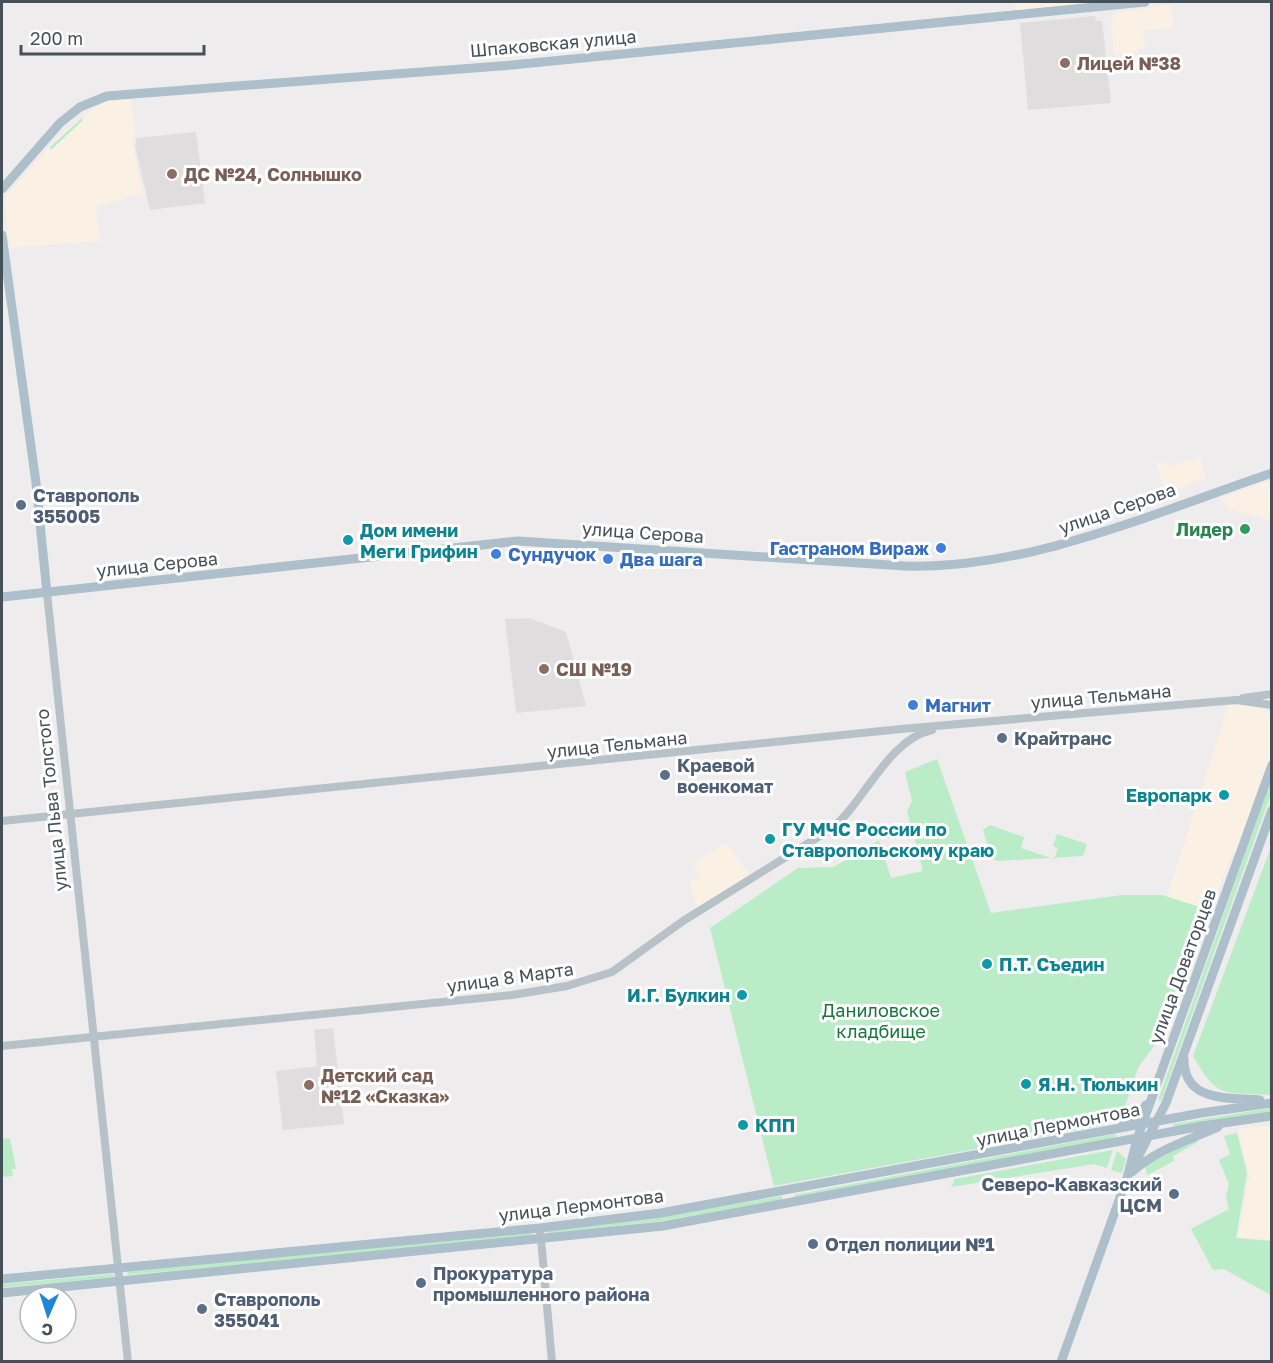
<svg xmlns="http://www.w3.org/2000/svg" width="1273" height="1363" font-family="'Golos Text',sans-serif">
	<style>
		.commercial { fill: #faf1e4 }
		.education { fill: #dfdddd }
		.green { fill: #baecc7 }
		.lines { fill: none; stroke-linecap: round; stroke-linejoin: round }
		.minor { stroke: #b7c2c8; stroke-width: 8 }
		.major { stroke: #acbfca; stroke-width: 9 }
		.education-dot { fill: #8d6e63; stroke: #fff; stroke-width: 2 }
		.service-dot { fill: #5c6f8a; stroke: #fff; stroke-width: 2 }
		.leisure-dot { fill: #2e9e5b; stroke: #fff; stroke-width: 2 }
		.culture-dot { fill: #0f9aa8; stroke: #fff; stroke-width: 2 }
		.shop-dot { fill: #3f7fe0; stroke: #fff; stroke-width: 2 }
		.labels { text-anchor: middle; dominant-baseline: central; stroke-width: 6; stroke-linejoin: round; paint-order: stroke }
		.street-label { font-size: 18px; fill: #455158; stroke: #fff }
		.education-label { font-size: 18px; font-weight: bold; fill: #785e54; stroke: #fff; text-anchor: start }
		.service-label { font-size: 18px; font-weight: bold; fill: #4e5e75; stroke: #fff; text-anchor: start }
		.leisure-label { font-size: 18px; font-weight: bold; fill: #27864d; stroke: #fff; text-anchor: end }
		.culture-label { font-size: 18px; font-weight: bold; fill: #0d838f; stroke: #fff; text-anchor: start }
		.shop-label { font-size: 18px; font-weight: bold; fill: #366cbe; stroke: #fff; text-anchor: start }
		.park-label { font-size: 18px; fill: #1a753c; stroke: #fff }
	</style>
	<rect width="100%" height="100%" fill="#eeecec"/>
	<!-- commercial -->
	<path class="commercial" d="M 1015,2 L 1104,2 L 1016,11 Z
		M 1171,5 L 1174,27 L 1143,31 L 1145,48 L 1138,49 L 1138,52 L 1114,54 L 1111,20 L 1117,12 Z
		M 131,99 L 135,130 L 133,145 L 143,194 L 96,206 L 100,241 L 9,248 L 5,203 L 7,195 L 59,136 L 81,118 L 103,102 Z
		M 1200,457 L 1206,478 L 1166,493 L 1156,463 L 1165,462 L 1168,467 Z
		M 1271,480 L 1271,520 L 1229,509 L 1221,498 Z
		M 1242,704 L 1258,706 L 1271,714 L 1271,758 L 1256,792 L 1240,849 L 1232,855 L 1211,911 L 1167,897 L 1225,715 L 1228,706 Z
		M 725,843 L 750,874 L 698,908 L 689,883 L 701,877 L 693,863 Z
		M 1271,1125 L 1271,1240 L 1238,1237 L 1249,1176 L 1238,1129 Z"/>
	<!-- education -->
	<path class="education" d="M 1095,16 L 1096,21 L 1102,21 L 1111,103 L 1028,110 L 1020,23 Z
		M 196,132 L 205,203 L 150,210 L 135,145 L 137,138 Z
		M 529,618 L 566,632 L 586,706 L 516,713 L 505,619 Z
		M 333,1028 L 344,1124 L 283,1130 L 276,1071 L 317,1066 L 314,1030 Z"/>
	<!-- green -->
	<path class="green" d="M 82,118 L 83,120 L 51,150 L 50,147 Z
		M 937,759 L 991,913 L 1122,895 L 1162,895 L 1197,906 L 1203,915 L 1156,1043 L 1138,1068 L 1121,1118 L 1102,1126 L 774,1186 L 710,928 L 798,868 L 834,867 L 879,840 L 891,878 L 923,871 L 907,811 L 912,801 L 905,772 Z
		M 1271,780 L 1271,794 L 1161,1101 L 1158,1100 Z
		M 990,825 L 1024,837 L 1021,848 L 1054,859 L 1058,848 L 1053,846 L 1057,834 L 1087,844 L 1083,856 L 998,861 L 992,859 L 983,830 Z
		M 1271,847 L 1271,1095 C 1224,1092 1218,1100 1193,1056 Z
		M 1271,1108 L 1271,1112 L 1175,1128 L 1173,1124 Z
		M 1237,1133 L 1247,1173 L 1236,1238 L 1271,1241 L 1271,1295 L 1224,1269 L 1213,1270 L 1191,1229 L 1229,1209 L 1226,1197 L 1229,1184 L 1219,1160 L 1230,1154 L 1224,1136 Z
		M 1115,1134 L 1116,1138 L 795,1198 L 794,1195 Z
		M 10,1138 L 16,1169 L 12,1169 L 13,1176 L 2,1177 L 2,1139 Z
		M 1196,1139 L 1198,1142 L 1173,1156 L 1174,1161 L 1147,1175 L 1145,1166 Z
		M 1113,1150 L 1107,1168 L 1094,1164 L 951,1187 L 955,1179 Z
		M 1117,1151 L 1126,1159 L 1122,1173 L 1111,1170 Z
		M 782,1196 L 782,1200 L 662,1221 L 547,1234 L 548,1231 L 661,1217 Z
		M 532,1233 L 532,1237 L 127,1275 L 128,1271 Z
		M 114,1274 L 114,1277 L 2,1288 L 2,1284 Z"/>
	<g class="lines">
		<!-- minor -->
		<path class="minor" d="M 47,593 L 128,1362
			M 1243,698 L 1272,694
			M 2,821 L 901,729 L 1236,700 L 1272,705
			M 2,1046 L 512,995 L 567,986 L 612,972 L 683,921 L 831,829 C 866,801 887,740 932,730
			M 540,1228 L 552,1362"/>
		<!-- major -->
		<path class="major" d="M 2,189 L 60,123 L 80,107 L 107,96 L 512,65 L 1145,2
			M 2,235 L 36,483 L 47,593
			M 2,597 L 518,541 L 905,566 C 1028,570 1156,512 1272,473
			M 1184,1059 C 1184,1103 1228,1097 1260,1100
			M 1123,1125 L 1141,1113 L 1146,1105
			M 1134,1165 L 1166,1103 L 1272,810
			M 1132,1172 C 1156,1150 1189,1140 1218,1127
			M 2,1279 L 540,1228 L 661,1213 L 1201,1113 L 1272,1103
			M 2,1293 L 663,1226 L 1202,1126 L 1272,1116
			M 1061,1362 L 1127,1178 L 1137,1139 L 1272,765"/>
	</g>
	<!-- markers -->
	<g class="education-dot">
		<circle cx="1065" cy="63" r="6"/>
		<circle cx="172" cy="174" r="6"/>
		<circle cx="544" cy="669" r="6"/>
		<circle cx="309" cy="1085" r="6"/>
	</g>
	<g class="service-dot">
		<circle cx="21" cy="505" r="6"/>
		<circle cx="1002" cy="738" r="6"/>
		<circle cx="665" cy="775" r="6"/>
		<circle cx="1174" cy="1194" r="6"/>
		<circle cx="813" cy="1244" r="6"/>
		<circle cx="421" cy="1283" r="6"/>
		<circle cx="202" cy="1309" r="6"/>
	</g>
	<circle class="leisure-dot" cx="1245" cy="529" r="6"/>
	<g class="culture-dot">
		<circle cx="348" cy="540" r="6"/>
		<circle cx="1224" cy="795" r="6"/>
		<circle cx="770" cy="839" r="6"/>
		<circle cx="987" cy="964" r="6"/>
		<circle cx="742" cy="995" r="6"/>
		<circle cx="1026" cy="1084" r="6"/>
		<circle cx="743" cy="1125" r="6"/>
	</g>
	<g class="shop-dot">
		<circle cx="941" cy="548" r="6"/>
		<circle cx="496" cy="554" r="6"/>
		<circle cx="608" cy="559" r="6"/>
		<circle cx="913" cy="705" r="6"/>
	</g>
	<g class="labels">
		<!-- street labels -->
		<g class="street-label">
			<text transform="translate(553 43) rotate(-5)">Шпаковская улица</text>
			<text transform="translate(1117 508) rotate(-19)">улица Серова</text>
			<text transform="translate(643 532) rotate(4)">улица Серова</text>
			<text transform="translate(157 564) rotate(-6)">улица Серова</text>
			<text transform="translate(1101 696) rotate(-5)">улица Тельмана</text>
			<text transform="translate(617 744) rotate(-6)">улица Тельмана</text>
			<text transform="translate(51 800) rotate(-96)">улица Льва Толстого</text>
			<text transform="translate(1182 966) rotate(-70)">улица Доваторцев</text>
			<text transform="translate(510 977) rotate(-8)">улица 8 Марта</text>
			<text transform="translate(1058 1124) rotate(-11)">улица Лермонтова</text>
			<text transform="translate(581 1205) rotate(-7)">улица Лермонтова</text>
		</g>
		<!-- education labels -->
		<g class="education-label">
			<text x="1077" y="63">Лицей №38</text>
			<text x="184" y="174">ДС №24, Солнышко</text>
			<text x="556" y="669">СШ №19</text>
			<text x="321" y="1075">Детский сад<tspan x="321" dy="21">№12 «Сказка»</tspan></text>
		</g>
		<!-- service labels -->
		<g class="service-label">
			<text x="33" y="495">Ставрополь<tspan x="33" dy="21">355005</tspan></text>
			<text x="1014" y="738">Крайтранс</text>
			<text x="677" y="765">Краевой<tspan x="677" dy="21">военкомат</tspan></text>
			<text x="1162" y="1184" text-anchor="end">Северо-Кавказский<tspan x="1162" dy="21">ЦСМ</tspan></text>
			<text x="825" y="1244">Отдел полиции №1</text>
			<text x="433" y="1273">Прокуратура<tspan x="433" dy="21">промышленного района</tspan></text>
			<text x="214" y="1299">Ставрополь<tspan x="214" dy="21">355041</tspan></text>
		</g>
		<!-- leisure labels -->
		<g class="leisure-label">
			<text x="1233" y="529">Лидер</text>
		</g>
		<!-- culture labels -->
		<g class="culture-label">
			<text x="360" y="530">Дом имени<tspan x="360" dy="21">Меги Грифин</tspan></text>
			<text x="1212" y="795" text-anchor="end">Европарк</text>
			<text x="782" y="829">ГУ МЧС России по<tspan x="782" dy="21">Ставропольскому краю</tspan></text>
			<text x="999" y="964">П.Т. Съедин</text>
			<text x="730" y="995" text-anchor="end">И.Г. Булкин</text>
			<text x="1038" y="1084">Я.Н. Тюлькин</text>
			<text x="755" y="1125">КПП</text>
		</g>
		<!-- shop labels -->
		<g class="shop-label">
			<text x="929" y="548" text-anchor="end">Гастраном Вираж</text>
			<text x="508" y="554">Сундучок</text>
			<text x="620" y="559">Два шага</text>
			<text x="925" y="705">Магнит</text>
		</g>
		<!-- park labels -->
		<g class="park-label">
			<text x="881" y="1010">Даниловское<tspan x="881" dy="21">кладбище</tspan></text>
		</g>
	</g>
	<!-- border -->
	<rect width="1273" height="1363" fill="none" stroke="#455158" stroke-width="6"/>
	<!-- north arrow -->
	<g transform="translate(48 1315) rotate(183)"><circle r="28" fill="#ffffff" stroke="#b5b9bc" stroke-width="1.5"/>
	<path d="M0-4.5L10 22L0 15L-10 22Z" fill="#2086d4"/>
	<text y="-9" font-size="16" font-weight="bold" text-anchor="middle" fill="#455158">С</text>
	</g>
	<!-- scale -->
	<path d="M21 45v9h183v-9" fill="none" stroke="#455158" stroke-width="3"/>
	<text x="30" y="45" font-size="18" fill="#455158" stroke="#ffffff" stroke-width="4.5" paint-order="stroke">200 m</text>
</svg>
